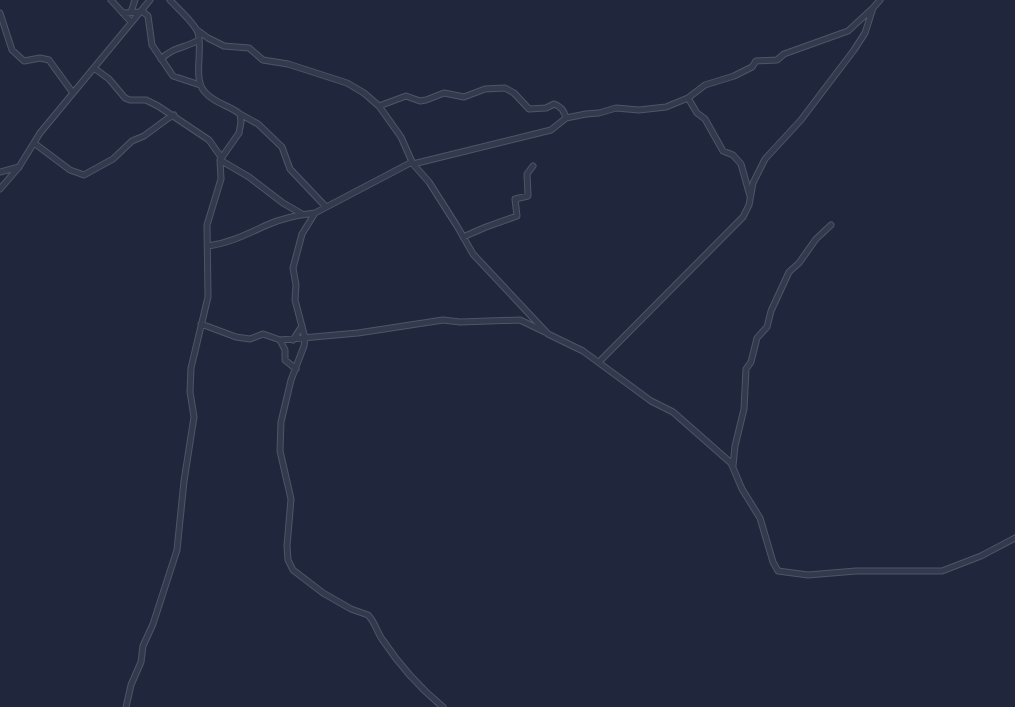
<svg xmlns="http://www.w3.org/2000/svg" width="1015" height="707" font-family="'DejaVu Sans',sans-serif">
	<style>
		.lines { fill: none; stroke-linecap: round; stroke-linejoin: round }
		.minor-casing { stroke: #4f5568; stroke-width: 7 }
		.minor { stroke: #343a4d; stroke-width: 5 }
	</style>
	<rect width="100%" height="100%" fill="#20273d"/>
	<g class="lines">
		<!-- minor casing -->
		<g class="minor-casing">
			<path id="minor" d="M 111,0 L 131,22
				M 142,11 L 148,16 L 152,45 L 173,76 L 200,85
				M 131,12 L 135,0
				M 0,13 L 12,50 L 24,61 L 40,58 L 49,60 L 73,93
				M 123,13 L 141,12
				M 197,30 L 208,38 L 224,46 L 249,48 L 263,60 L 288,64 L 347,83 L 364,93 L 379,106 L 401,137 L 413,164 L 429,182 L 457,226 L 473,254 L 548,334 L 583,351 L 651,401 L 673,412 L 731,463 L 742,489 L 760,518 L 773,562 L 778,571 L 808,575 L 856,571 L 942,571 L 981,556 L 1015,538
				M 161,59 C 173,47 185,48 199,40
				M 94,68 L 109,79 L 125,98 L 130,100 L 146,100 L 158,106 L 209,140 L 221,157
				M 688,98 L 697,113 L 705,119 L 723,151 L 733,155 L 741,164 L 750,196
				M 379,106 L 406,96 L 420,101 L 426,100 L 444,93 L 464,97 L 485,89 L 505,88 L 514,93 L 529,109 L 546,108 L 554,104 C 562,107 564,111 566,118
				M 240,114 L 258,124 L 282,147 L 290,169 L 326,207
				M 34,143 L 70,170 L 84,175 L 113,159 L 132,141 L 144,136 L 167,119 L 174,115
				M 220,160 L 249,177 L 283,203 L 302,214
				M 412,162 L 315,213 L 302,234 L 293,268 L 296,285 L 295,300 L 305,338 L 304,346 L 291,380 L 281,422 L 280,451 L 291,499 L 287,546 L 288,560 L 293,570 L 323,593 L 351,609 L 368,615 C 375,622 377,632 382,639 C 398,663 421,689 443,707
				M 413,164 L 551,130 L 566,118 L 586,114 L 599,113 L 616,108 L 639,110 L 666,107 L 688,98 L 705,85 L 734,76 L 752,67 L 756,61 L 777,60 L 784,54 L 848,31 L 873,8
				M 0,172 L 19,167
				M 0,189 L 19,167 L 40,133 L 150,0
				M 463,237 L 486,227 L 517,216 L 515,199 L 528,196 L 527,174 L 533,166
				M 208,246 C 230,243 247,234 267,225 C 282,218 298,215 315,213
				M 201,324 L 236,337 L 250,339 L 263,334 L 280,340 L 358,333 L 443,320 L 460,322 L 520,320 L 545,332
				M 280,340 L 285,350 L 285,360 L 296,369
				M 293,340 L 302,326
				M 599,362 L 743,217 L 749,205 L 753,183 L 765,159 L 801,120 L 854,50 L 865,33 L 873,8 L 880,0
				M 733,466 L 735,446 L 744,409 L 746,369 L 751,362 L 757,338 L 767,327 L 771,311 L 789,272 L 799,263 L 816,239 L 831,225
				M 126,707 L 131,685 L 141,662 L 143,646 L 153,624 L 177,550 L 184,481 L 194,417 L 190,392 L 191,368 L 208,297 L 207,225 L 221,179 L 220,160 L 239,133 L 241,122 L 240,114 C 229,105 213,103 204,91 C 193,78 203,49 198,33 C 195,23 177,8 170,0"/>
		</g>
		<!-- minor -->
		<use href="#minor" class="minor"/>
	</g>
</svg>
